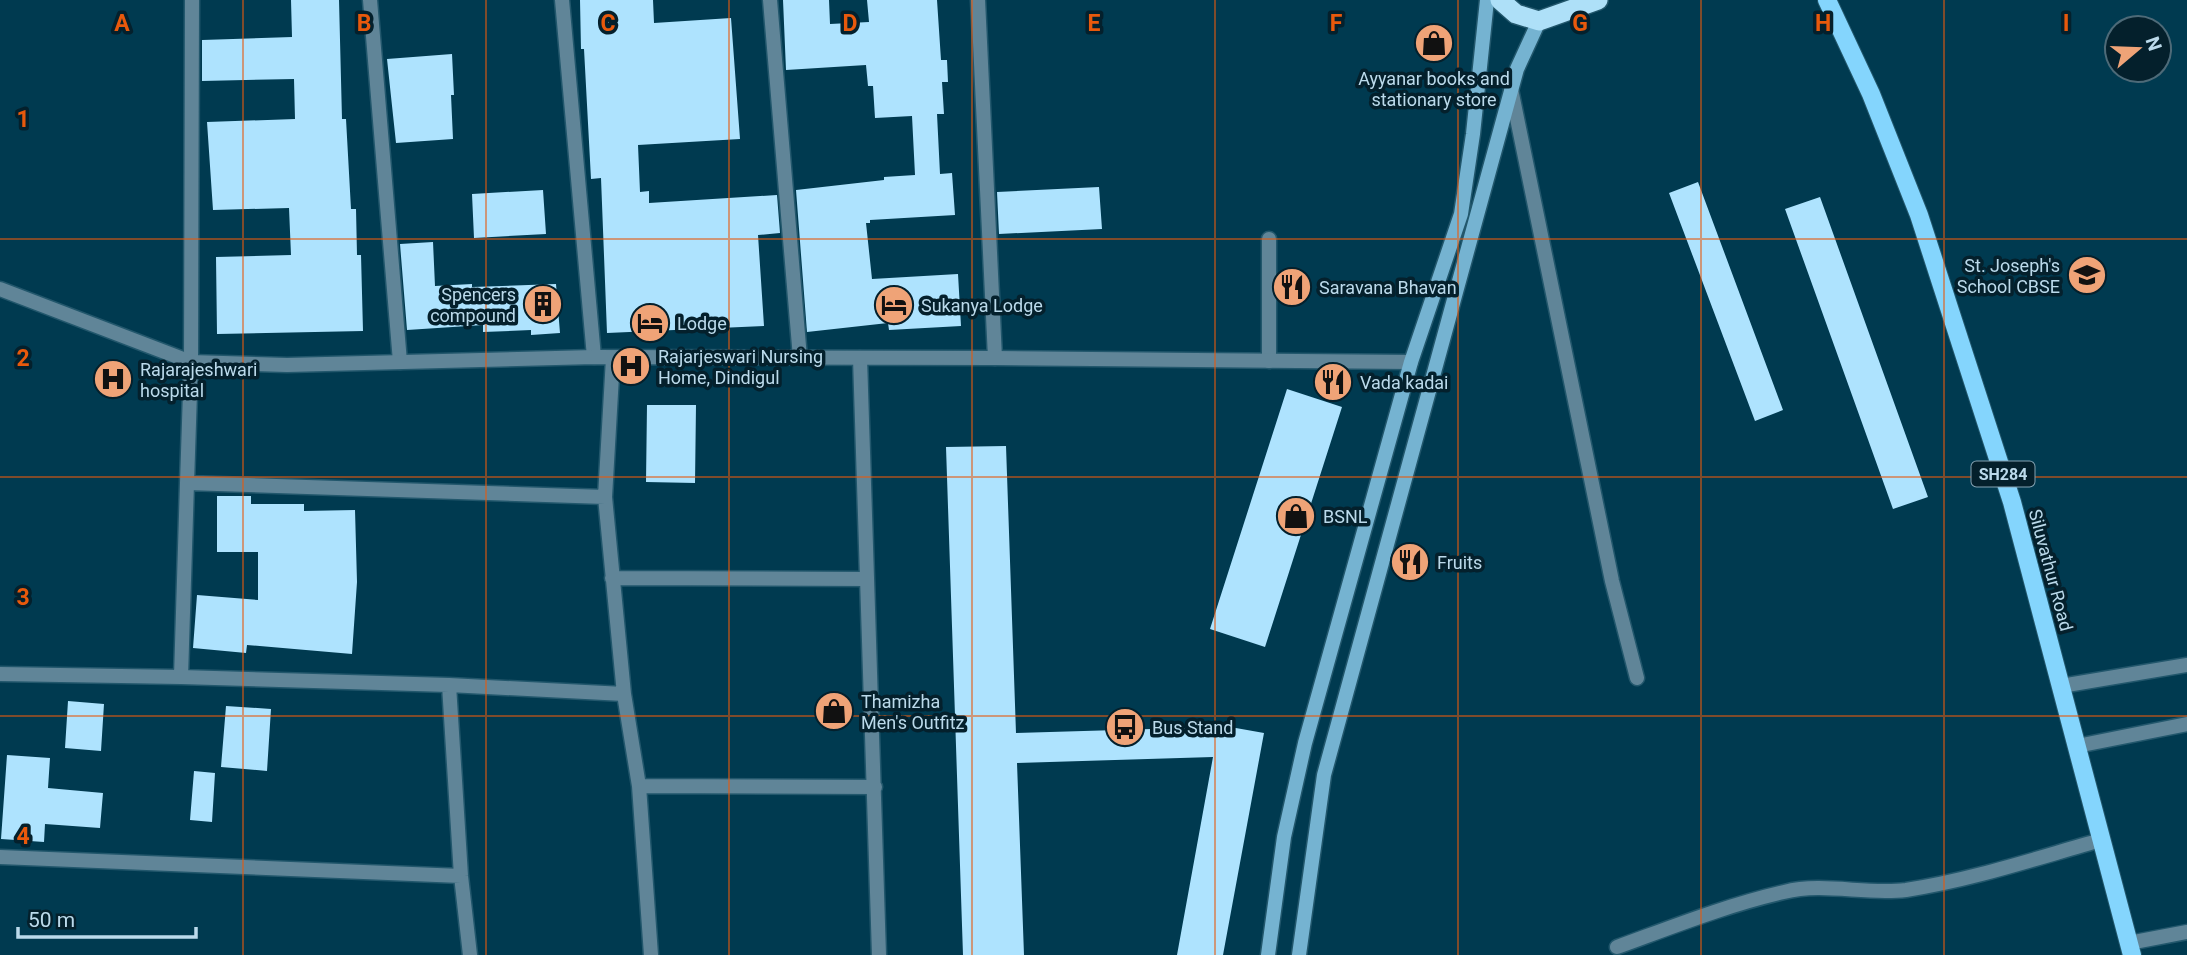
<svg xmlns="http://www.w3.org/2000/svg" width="2187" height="955" font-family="Roboto,sans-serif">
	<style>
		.building { fill: #aee3fe }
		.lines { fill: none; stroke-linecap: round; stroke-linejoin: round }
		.minor-casing { stroke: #22576c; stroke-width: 17 }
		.tertiary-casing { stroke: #22576c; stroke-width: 17 }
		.secondary-casing { stroke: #22576c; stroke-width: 17 }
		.primary-casing { stroke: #22576c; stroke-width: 20 }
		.trunk-casing { stroke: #22576c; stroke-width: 22 }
		.minor { stroke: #608598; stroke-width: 14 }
		.tertiary { stroke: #608598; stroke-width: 14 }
		.secondary { stroke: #75b3d1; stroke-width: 14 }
		.primary { stroke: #84d5fd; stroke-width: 18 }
		.trunk { stroke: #aee0f8; stroke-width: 19 }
		.grid { fill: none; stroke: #e8590c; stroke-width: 2; stroke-opacity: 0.55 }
		.labels { text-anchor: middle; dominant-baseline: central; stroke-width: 7; stroke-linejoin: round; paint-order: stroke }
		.shield { fill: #04202c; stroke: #84a2b2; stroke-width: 2 }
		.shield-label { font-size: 16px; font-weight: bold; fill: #bbdaeb }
		.poi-label { font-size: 18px; fill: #bbdaeb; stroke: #04202c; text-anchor: start }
		.street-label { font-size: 18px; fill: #bbdaeb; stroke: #04202c }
		.grid-label { font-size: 23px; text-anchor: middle; font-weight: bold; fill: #e8590c; stroke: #04202c; stroke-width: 7; stroke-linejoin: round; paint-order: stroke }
	</style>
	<rect width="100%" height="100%" fill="#003a50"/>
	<!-- building -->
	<path class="building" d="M 291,0 L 339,0 L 342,119 L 346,119 L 351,209 L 356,209 L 357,255 L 361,255 L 363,331 L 217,334 L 216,257 L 291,255 L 289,208 L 213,210 L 207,122 L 295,119 L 294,79 L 202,81 L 202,40 L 292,37 Z
		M 580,0 L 653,0 L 654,23 L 731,18 L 740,139 L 638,145 L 640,192 L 649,191 L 649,203 L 777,195 L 780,233 L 758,235 L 764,326 L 607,333 L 601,178 L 591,179 L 584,49 L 581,49 Z
		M 783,0 L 829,0 L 830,24 L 869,22 L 867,0 L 937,0 L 941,60 L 947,60 L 948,82 L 942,82 L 944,114 L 937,114 L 940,174 L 952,173 L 955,215 L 870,220 L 870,223 L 866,223 L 872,279 L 958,274 L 961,326 L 889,330 L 888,323 L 807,332 L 796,190 L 884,180 L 884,177 L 915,175 L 912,116 L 875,118 L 873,86 L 868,86 L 866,65 L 786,70 Z
		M 452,54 L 454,95 L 451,95 L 453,139 L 396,143 L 387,59 Z
		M 1698,182 L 1783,410 L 1755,421 L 1669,193 Z
		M 1099,187 L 1102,229 L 999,234 L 997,192 Z
		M 543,190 L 546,234 L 474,238 L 472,194 Z
		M 1820,197 L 1928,497 L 1893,509 L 1785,209 Z
		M 433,242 L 435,286 L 472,284 L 472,287 L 556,284 L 560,333 L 531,335 L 531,330 L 483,332 L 483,325 L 407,330 L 400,244 Z
		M 1287,389 L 1342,407 L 1265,647 L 1210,629 Z
		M 647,405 L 696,405 L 695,483 L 646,482 Z
		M 1006,446 L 1016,733 L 1219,727 L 1219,725 L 1264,733 L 1223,955 L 1177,955 L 1213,757 L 1017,763 L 1024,955 L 963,955 L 946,447 Z
		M 217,496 L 251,496 L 251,504 L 304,504 L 304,511 L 355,510 L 357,582 L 352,654 L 247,645 L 246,653 L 193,648 L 197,595 L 258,600 L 258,552 L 217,552 Z
		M 68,701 L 104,704 L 101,751 L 65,748 Z
		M 226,706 L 271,709 L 267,771 L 221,767 Z
		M 7,755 L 50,758 L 48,788 L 103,793 L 100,828 L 45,824 L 44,842 L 1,839 Z
		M 194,771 L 215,773 L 212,822 L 190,820 Z"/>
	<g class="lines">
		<!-- minor casing -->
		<g class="minor-casing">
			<path id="minor" d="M 192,0 L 191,362 L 187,483 L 605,497
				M 370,0 L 400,362
				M 562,0 L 594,357
				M 770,0 L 800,358
				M 978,0 L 995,358
				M 1511,89 L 1612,581 L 1637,678
				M 1269,239 L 1269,361
				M 613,358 L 605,497 L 624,694 L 639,786 L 651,955
				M 860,358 L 879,955
				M 187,483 L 181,677 L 449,685 L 624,694
				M 612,578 L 866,579
				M 0,674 L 181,677
				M 449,685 L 461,876 L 470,955
				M 2061,686 L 2187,665
				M 2077,746 L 2187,724
				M 639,786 L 875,787
				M 0,857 L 461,876
				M 2129,943 L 2187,932
				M 1617,947 C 1672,927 1727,905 1784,892 C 1824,882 1865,895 1906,890 C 1972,880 2037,858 2101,840"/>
		</g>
		<!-- tertiary casing -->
		<g class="tertiary-casing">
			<path id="tertiary" d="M 0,289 L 191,362 L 287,365 L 594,357 L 995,358 L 1411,362"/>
		</g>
		<!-- secondary casing -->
		<g class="secondary-casing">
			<path id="secondary" d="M 1268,955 L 1284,837 L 1305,743 L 1411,362 L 1461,214 L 1473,134 L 1487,0
				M 1299,955 L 1324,775 L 1517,69 L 1539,21"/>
		</g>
		<!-- primary casing -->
		<g class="primary-casing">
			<path id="primary" d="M 1827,0 L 1871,94 L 1919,215 L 2012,502 L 2132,955"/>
		</g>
		<!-- trunk casing -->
		<g class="trunk-casing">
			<path id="trunk" d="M 1500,0 L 1516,14 L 1539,21 L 1598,0"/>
		</g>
		<!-- minor -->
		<use href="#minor" class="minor"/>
		<!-- tertiary -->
		<use href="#tertiary" class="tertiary"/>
		<!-- secondary -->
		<use href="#secondary" class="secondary"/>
		<!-- primary -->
		<use href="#primary" class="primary"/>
		<!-- trunk -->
		<use href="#trunk" class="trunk"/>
	</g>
	<!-- grid -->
	<path class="grid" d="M 243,0 L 243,955M 486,0 L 486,955M 729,0 L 729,955M 972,0 L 972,955M 1215,0 L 1215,955M 1458,0 L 1458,955M 1701,0 L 1701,955M 1944,0 L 1944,955M 0,239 L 2187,239M 0,477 L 2187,477M 0,716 L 2187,716"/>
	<!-- icons -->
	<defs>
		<g id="shop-disc" transform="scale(2.0125)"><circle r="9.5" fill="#efa377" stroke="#04202c"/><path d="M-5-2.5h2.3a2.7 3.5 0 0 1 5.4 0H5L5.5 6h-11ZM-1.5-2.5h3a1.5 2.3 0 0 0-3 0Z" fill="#111"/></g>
		<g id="school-disc" transform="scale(2.0125)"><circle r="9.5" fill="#efa377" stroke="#04202c"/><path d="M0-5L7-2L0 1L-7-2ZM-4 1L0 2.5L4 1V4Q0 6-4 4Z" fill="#111"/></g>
		<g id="restaurant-disc" transform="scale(2.0125)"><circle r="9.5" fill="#efa377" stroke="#04202c"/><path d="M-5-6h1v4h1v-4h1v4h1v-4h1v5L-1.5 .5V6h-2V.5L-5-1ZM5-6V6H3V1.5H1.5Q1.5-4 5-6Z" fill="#111"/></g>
		<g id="building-disc" transform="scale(2.0125)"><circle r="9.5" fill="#efa377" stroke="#04202c"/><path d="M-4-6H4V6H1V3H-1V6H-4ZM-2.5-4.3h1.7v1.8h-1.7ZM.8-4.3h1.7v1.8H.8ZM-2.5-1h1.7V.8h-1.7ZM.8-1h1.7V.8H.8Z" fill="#111"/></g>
		<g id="hotel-disc" transform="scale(2.0125)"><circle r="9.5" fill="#efa377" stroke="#04202c"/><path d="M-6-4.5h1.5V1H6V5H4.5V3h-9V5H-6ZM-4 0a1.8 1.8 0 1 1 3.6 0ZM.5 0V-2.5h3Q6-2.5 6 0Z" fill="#111"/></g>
		<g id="hospital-disc" transform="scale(2.0125)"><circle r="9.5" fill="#efa377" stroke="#04202c"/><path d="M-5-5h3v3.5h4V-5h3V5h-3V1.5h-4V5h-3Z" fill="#111"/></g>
		<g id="bus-disc" transform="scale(2.0125)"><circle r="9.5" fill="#efa377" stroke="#04202c"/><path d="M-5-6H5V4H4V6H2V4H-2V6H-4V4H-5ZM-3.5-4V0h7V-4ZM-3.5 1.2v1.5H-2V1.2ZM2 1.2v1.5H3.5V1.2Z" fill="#111"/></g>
	</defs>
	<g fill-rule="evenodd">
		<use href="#shop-disc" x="1434" y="43"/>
		<use href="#school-disc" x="2087" y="275"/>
		<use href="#restaurant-disc" x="1292" y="287"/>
		<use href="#building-disc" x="543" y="304"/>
		<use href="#hotel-disc" x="894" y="305"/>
		<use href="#hotel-disc" x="650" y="323"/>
		<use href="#hospital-disc" x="631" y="366"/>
		<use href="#hospital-disc" x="113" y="379"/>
		<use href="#restaurant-disc" x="1333" y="382"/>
		<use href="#shop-disc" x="1296" y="516"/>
		<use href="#restaurant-disc" x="1410" y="562"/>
		<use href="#shop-disc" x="834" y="711"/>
		<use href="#bus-disc" x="1125" y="727"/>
	</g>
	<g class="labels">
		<!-- shield labels -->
		<rect class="shield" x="1971.5" y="461.5" width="63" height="25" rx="5"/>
		<g class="shield-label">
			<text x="2003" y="474">SH284</text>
		</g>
		<!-- poi labels -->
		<g class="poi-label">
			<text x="1434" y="78" text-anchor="middle">Ayyanar books and<tspan x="1434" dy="21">stationary store</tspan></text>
			<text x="2060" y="265" text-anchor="end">St. Joseph's<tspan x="2060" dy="21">School CBSE</tspan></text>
			<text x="1319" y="287">Saravana Bhavan</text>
			<text x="516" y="294" text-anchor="end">Spencers<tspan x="516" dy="21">compound</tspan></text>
			<text x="921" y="305">Sukanya Lodge</text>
			<text x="677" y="323">Lodge</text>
			<text x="658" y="356">Rajarjeswari Nursing<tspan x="658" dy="21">Home, Dindigul</tspan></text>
			<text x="140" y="369">Rajarajeshwari<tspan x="140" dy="21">hospital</tspan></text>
			<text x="1360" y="382">Vada kadai</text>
			<text x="1323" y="516">BSNL</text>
			<text x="1437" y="562">Fruits</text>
			<text x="861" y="701">Thamizha<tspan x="861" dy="21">Men's Outfitz</tspan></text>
			<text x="1152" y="727">Bus Stand</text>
		</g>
		<!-- street labels -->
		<g class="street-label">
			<text transform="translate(2051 570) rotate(75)">Siluvathur Road</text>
		</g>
	</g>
	<g class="grid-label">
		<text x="122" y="31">A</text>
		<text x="364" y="31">B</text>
		<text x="608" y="31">C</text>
		<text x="850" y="31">D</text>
		<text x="1094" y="31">E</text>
		<text x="1336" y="31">F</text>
		<text x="1580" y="31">G</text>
		<text x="1823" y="31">H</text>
		<text x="2066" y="31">I</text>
		<text x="23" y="127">1</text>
		<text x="23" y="366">2</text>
		<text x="23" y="605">3</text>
		<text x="23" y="844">4</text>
	</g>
	<!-- north arrow -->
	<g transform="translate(2138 49) rotate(71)"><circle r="33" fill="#04202c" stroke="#4d6a78" stroke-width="2"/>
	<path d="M0-5L12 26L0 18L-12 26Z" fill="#efa377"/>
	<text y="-10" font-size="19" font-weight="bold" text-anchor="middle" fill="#bbdaeb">N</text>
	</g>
	<!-- scale -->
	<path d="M18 927v10h178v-10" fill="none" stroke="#bbdaeb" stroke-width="3.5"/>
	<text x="28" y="927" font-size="21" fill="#bbdaeb" stroke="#04202c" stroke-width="5" paint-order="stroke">50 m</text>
</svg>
